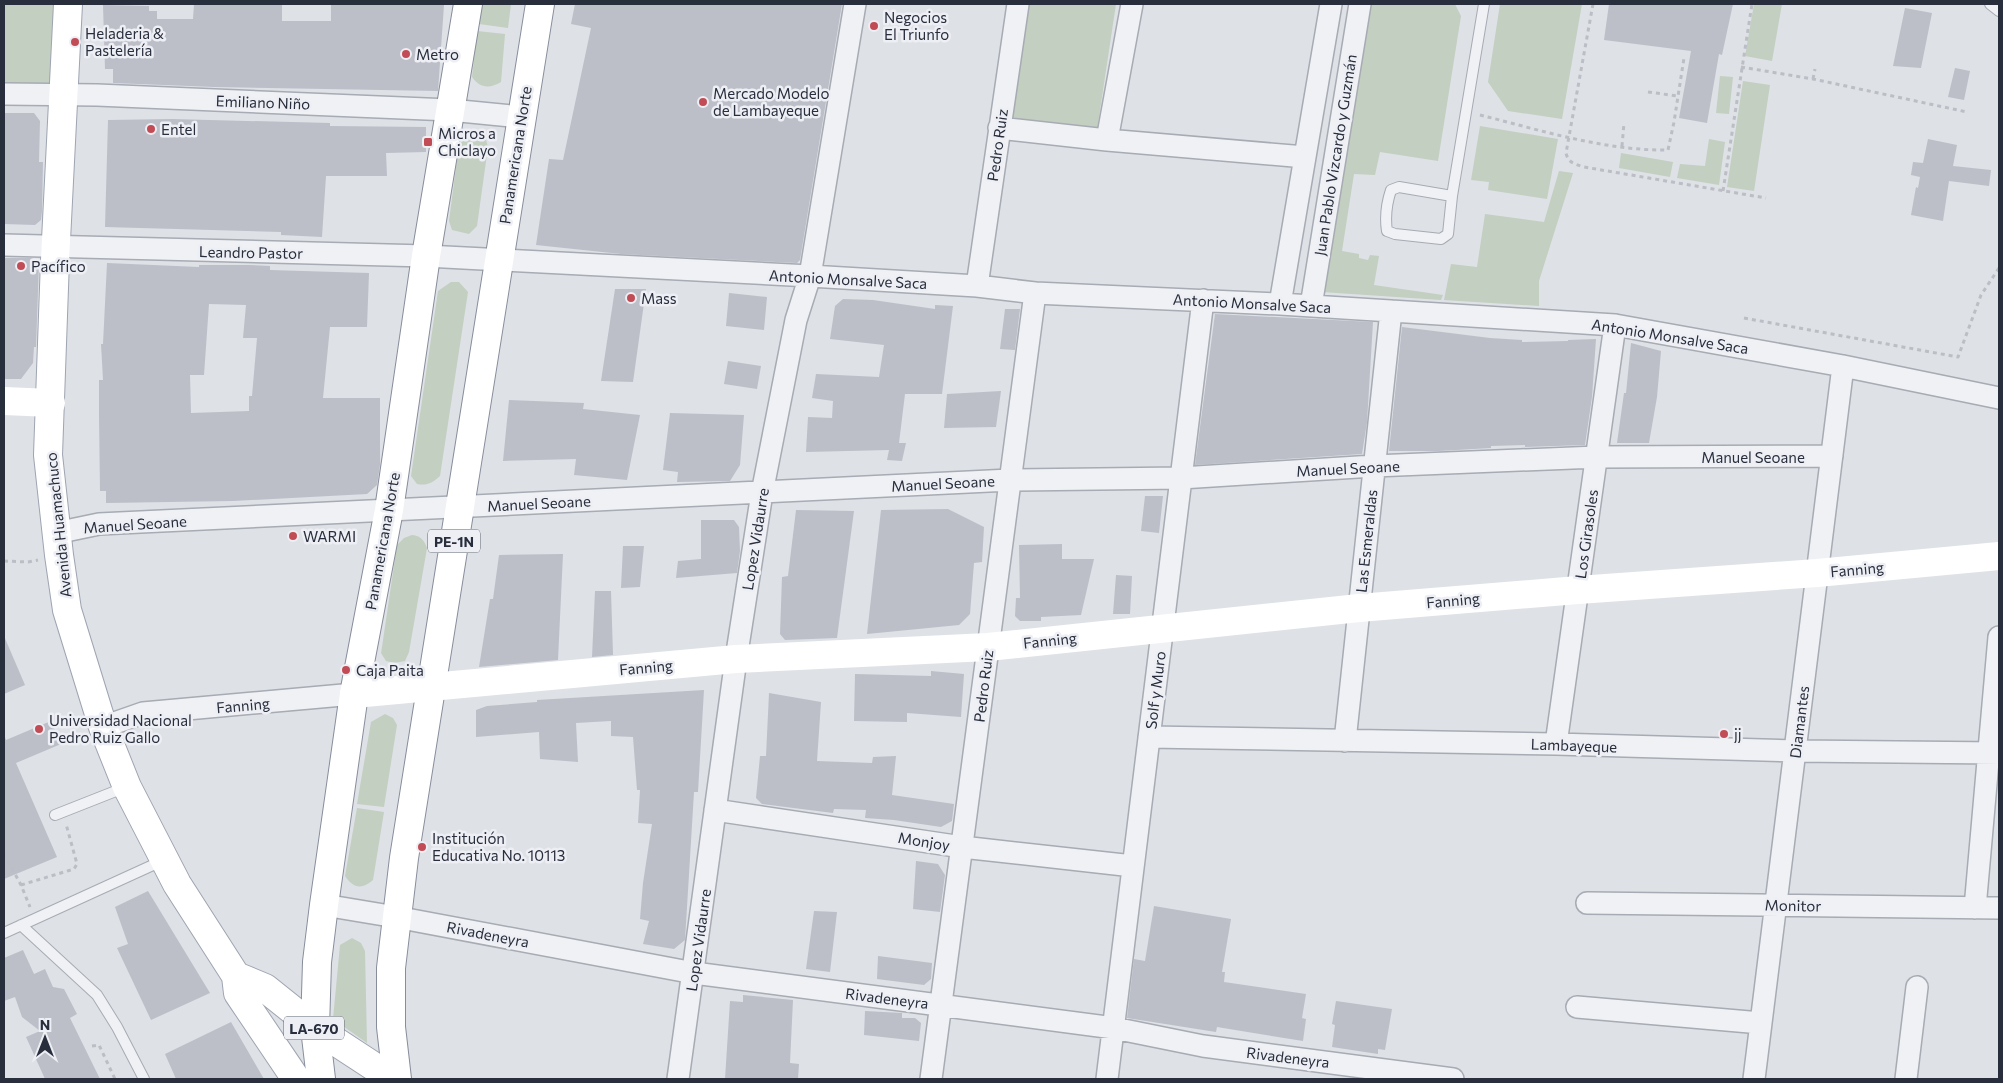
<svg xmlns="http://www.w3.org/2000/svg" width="2003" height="1083" font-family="Commissioner,sans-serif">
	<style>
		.green { fill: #c3cfc0 }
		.building { fill: #bcbfc8; fill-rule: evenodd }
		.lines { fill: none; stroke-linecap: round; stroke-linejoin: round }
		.lane-casing { stroke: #a7abb3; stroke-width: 12 }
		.street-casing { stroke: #a7abb3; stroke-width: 24 }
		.primary-casing { stroke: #9ea4b1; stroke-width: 30 }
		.highway-casing { stroke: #878d9b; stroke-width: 30 }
		.path { stroke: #bcbec5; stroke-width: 3; stroke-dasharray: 4 4; stroke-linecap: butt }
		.lane { stroke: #f0f1f5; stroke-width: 10 }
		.street { stroke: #f0f1f5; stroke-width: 21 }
		.secondary { stroke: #fff; stroke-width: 28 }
		.primary { stroke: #fff; stroke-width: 28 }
		.highway { stroke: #fff; stroke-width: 28 }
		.poi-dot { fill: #c24c56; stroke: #edeff4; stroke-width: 2 }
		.labels { text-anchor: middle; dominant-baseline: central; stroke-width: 5; stroke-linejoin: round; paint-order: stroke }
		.shield { fill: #edeff4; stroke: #636873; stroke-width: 1 }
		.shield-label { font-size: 14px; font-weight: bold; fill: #282e3c }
		.poi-label { font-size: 15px; fill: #282e3c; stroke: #edeff4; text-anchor: start }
		.street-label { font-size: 15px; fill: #282e3c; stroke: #edeff4 }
	</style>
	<rect width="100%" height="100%" fill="#dee1e6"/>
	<!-- green -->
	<path class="green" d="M 4,4 L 68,4 L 63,95 L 4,94 Z
		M 482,4 L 511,4 L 508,28 L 479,24 Z
		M 1021,4 L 1116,4 L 1097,130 L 1002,121 Z
		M 1371,4 L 1455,4 L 1461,16 L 1438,161 L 1380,152 L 1375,175 L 1354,174 L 1342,251 L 1359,254 L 1359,258 L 1368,260 L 1370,255 L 1379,256 L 1374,285 L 1443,295 L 1441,300 L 1322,292 Z
		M 1500,4 L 1582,4 L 1562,119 L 1508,111 L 1488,82 Z
		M 1754,4 L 1782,4 L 1772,61 L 1745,56 Z
		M 477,31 L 505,34 L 501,82 C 489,89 480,88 472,77 Z
		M 1720,76 L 1733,77 L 1729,114 L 1716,113 Z
		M 1743,81 L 1770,85 L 1754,191 L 1727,187 Z
		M 1480,126 L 1558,139 L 1547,199 L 1488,190 L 1489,182 L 1471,180 Z
		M 477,137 L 486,140 L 488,147 L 477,226 L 469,234 L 452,230 L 449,221 L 459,144 L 466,138 Z
		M 1709,139 L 1725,142 L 1719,185 L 1677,178 L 1680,164 L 1705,166 Z
		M 1621,153 L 1673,162 L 1670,177 L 1619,168 Z
		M 1559,171 L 1573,173 L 1539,281 L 1539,306 L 1444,300 L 1451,264 L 1477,267 L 1485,214 L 1544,222 Z
		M 451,282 L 459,282 L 468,292 L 440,476 C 432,483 427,486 417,484 L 411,476 L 438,291 Z
		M 412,535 C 421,536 424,540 427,548 L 409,652 L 405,661 L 394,663 L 386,661 L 381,653 L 382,647 L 397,545 L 404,538 Z
		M 385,714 L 393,718 L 397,725 L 384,807 L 357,804 L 371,722 Z
		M 357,808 L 384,812 L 373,880 C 362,890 353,888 345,876 Z
		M 352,938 L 361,943 L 365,951 L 367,1043 L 333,1019 L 340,945 Z"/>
	<!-- building -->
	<path class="building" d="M 194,4 L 282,4 L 282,21 L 331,21 L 331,4 L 444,5 L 438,91 L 214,87 L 113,83 L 113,69 L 105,69 L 103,5 L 149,6 L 149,11 L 157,11 L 157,19 L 193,19 Z
		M 575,4 L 842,4 L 800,260 L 797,263 L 621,254 L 536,245 L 549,159 L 563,160 L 591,28 L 571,24 Z
		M 1609,4 L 1733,4 L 1722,55 L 1719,54 L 1707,123 L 1679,118 L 1691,51 L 1604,40 Z
		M 1905,8 L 1932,13 L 1921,68 L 1893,66 Z
		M 1955,68 L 1970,71 L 1964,100 L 1948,97 Z
		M 4,113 L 34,113 L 40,121 L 39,162 L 43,162 L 42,211 L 41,220 L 35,225 L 4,224 Z
		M 172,119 L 330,123 L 330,126 L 426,127 L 426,152 L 386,153 L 387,176 L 326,176 L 322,237 L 281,235 L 281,232 L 105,227 L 108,120 Z
		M 1928,139 L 1957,145 L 1953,166 L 1991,170 L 1989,186 L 1949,181 L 1943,221 L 1911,215 L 1916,187 L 1918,188 L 1920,177 L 1911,175 L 1913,162 L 1923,163 Z
		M 4,258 L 32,258 L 39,263 L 36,347 L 34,347 L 33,363 L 21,379 L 4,379 Z
		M 107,263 L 199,267 L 199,265 L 249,265 L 270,266 L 270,270 L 369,273 L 367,327 L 330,327 L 323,398 L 380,398 L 380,465 L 377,485 L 367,494 L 233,501 L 106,503 L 106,491 L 100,491 L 99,415 L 99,380 L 103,380 L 101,344 L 103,344 ZM 209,304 L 246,305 L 243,338 L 257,338 L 252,396 L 249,396 L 249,411 L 191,413 L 190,375 L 204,375 Z
		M 615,289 L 646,289 L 633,382 L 601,381 Z
		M 729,293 L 767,297 L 764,330 L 726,326 Z
		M 843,299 L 873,300 L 935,309 L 935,305 L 953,306 L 942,394 L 905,394 L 899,443 L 906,443 L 902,461 L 887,460 L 889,450 L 806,452 L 808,417 L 832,418 L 833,401 L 812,398 L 816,374 L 879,377 L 884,345 L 830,339 L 835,306 Z
		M 1005,309 L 1020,309 L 1015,350 L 1000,349 Z
		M 1215,314 L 1373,322 L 1367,422 L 1362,454 L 1195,465 Z
		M 1402,327 L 1490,338 L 1522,340 L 1522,342 L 1568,341 L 1568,340 L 1596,339 L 1592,397 L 1585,445 L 1525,447 L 1525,445 L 1491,446 L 1491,448 L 1439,451 L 1389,451 Z
		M 1631,343 L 1661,351 L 1657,397 L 1649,443 L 1617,443 L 1624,393 L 1626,393 Z
		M 728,361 L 761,366 L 757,389 L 724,384 Z
		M 1001,391 L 996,427 L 944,428 L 947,394 Z
		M 509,400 L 584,403 L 583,409 L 640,415 L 627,480 L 574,475 L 576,459 L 503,461 Z
		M 670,413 L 744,415 L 740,465 L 730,481 L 677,482 L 678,472 L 663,470 Z
		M 1145,496 L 1163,496 L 1159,533 L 1141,531 Z
		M 948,509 L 984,527 L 982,562 L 974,563 L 970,614 L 959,625 L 867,634 L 881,510 Z
		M 796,510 L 854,511 L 837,638 L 785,640 L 780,634 L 782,577 L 788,576 Z
		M 701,520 L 734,520 L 739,527 L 740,551 L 737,573 L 676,578 L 678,561 L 701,559 Z
		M 1062,544 L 1062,559 L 1094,559 L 1081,615 L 1041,617 L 1041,621 L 1020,621 L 1015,616 L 1016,598 L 1020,598 L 1019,545 Z
		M 623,546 L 644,546 L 640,587 L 621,588 Z
		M 563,554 L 558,660 L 479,667 L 490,599 L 493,599 L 499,555 Z
		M 1116,575 L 1132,576 L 1130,614 L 1113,614 Z
		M 595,591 L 611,591 L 613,655 L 592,657 Z
		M 4,636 L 25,685 L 4,694 Z
		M 931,671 L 964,674 L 961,717 L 907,713 L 907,722 L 854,721 L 855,674 L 931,676 Z
		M 704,690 L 698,792 L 694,792 L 685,940 L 674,949 L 643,944 L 649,921 L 640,919 L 643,883 L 652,824 L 638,823 L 640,790 L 637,790 L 633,737 L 611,736 L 611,721 L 576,723 L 578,762 L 540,759 L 539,732 L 476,737 L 476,710 L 487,706 L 537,702 L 537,700 Z
		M 769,693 L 821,702 L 817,761 L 872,763 L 873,757 L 896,756 L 892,795 L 954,804 L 952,821 L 941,827 L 894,820 L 865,818 L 866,810 L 834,809 L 833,813 L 762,804 L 756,798 L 760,756 L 766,756 Z
		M 51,721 L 61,744 L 16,763 L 57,857 L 4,879 L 4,735 L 6,740 Z
		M 916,861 L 938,864 L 945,875 L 940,912 L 913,909 Z
		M 148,891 L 210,993 L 151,1020 L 117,948 L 128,944 L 115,907 Z
		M 1154,906 L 1231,919 L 1222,972 L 1225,972 L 1224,982 L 1306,994 L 1302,1018 L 1306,1019 L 1303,1041 L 1217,1027 L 1216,1032 L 1127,1018 L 1134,959 L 1145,961 Z
		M 814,911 L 837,912 L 830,972 L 806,969 Z
		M 23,950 L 34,974 L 45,969 L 53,987 L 64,989 L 77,1014 L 70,1018 L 100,1079 L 45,1079 L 26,1037 L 40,1031 L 22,1017 L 15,997 L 4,1001 L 4,958 Z
		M 878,956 L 932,963 L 931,979 L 924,985 L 877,979 Z
		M 743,995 L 793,1000 L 790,1063 L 799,1064 L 798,1079 L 725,1079 L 730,1001 L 743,1002 Z
		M 1336,1001 L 1392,1009 L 1385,1050 L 1378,1049 L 1378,1054 L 1332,1047 L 1335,1025 L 1332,1024 Z
		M 865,1011 L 902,1013 L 902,1018 L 915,1018 L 921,1023 L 919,1041 L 864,1035 Z
		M 231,1022 L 264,1079 L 176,1079 L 165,1054 Z"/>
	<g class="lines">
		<!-- lane casing -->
		<g class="lane-casing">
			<path id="lane" d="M 1990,4 L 1999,11
				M 1452,196 L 1399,187 L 1391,190 C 1387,202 1385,218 1387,231 L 1395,234 L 1441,239 L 1448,234 L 1452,196 L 1484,4
				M 55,815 L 126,787
				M 21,925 L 97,995 L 117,1027 L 144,1079
				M 4,933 L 164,860"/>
		</g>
		<!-- street casing -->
		<g class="street-casing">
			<path id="street" d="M 4,94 L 97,95 L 450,110 L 521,117
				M 999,128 L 1107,140 L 1305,157
				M 1107,140 L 1132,4
				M 4,245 L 426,256 L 810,276 L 977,286 L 1035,293 L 1280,304 L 1615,325 L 1843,366 L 1999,398
				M 977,286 L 1018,4
				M 1280,304 L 1331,4
				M 1311,306 L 1360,4
				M 56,533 L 99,524 L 1010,480 L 1181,478 L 1374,466 L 1597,457 L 1832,456
				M 103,727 L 143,713 L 354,694
				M 1149,737 L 1556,744 L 1795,751 L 1999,753
				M 1345,741 L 1391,311
				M 1556,744 L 1615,325
				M 715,810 L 962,847 L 1133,866
				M 1587,903 L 1999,908
				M 324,905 L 396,917 L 694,973 L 1114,1028 L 1203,1046 L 1453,1079
				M 1975,908 L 1999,637
				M 1577,1007 L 1761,1023
				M 678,1079 L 736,659 L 762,493 L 796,320 L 810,276 L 855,4
				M 931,1079 L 1035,293
				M 1107,1079 L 1203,300
				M 1754,1079 L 1843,366
				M 1906,1079 L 1917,987"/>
		</g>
		<!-- primary casing -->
		<g class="primary-casing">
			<path id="primary" d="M 68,4 L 55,260 L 48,455 L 59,555 L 67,610 L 103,727 L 127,787 L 177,884 L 236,976 L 238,993 L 296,1079
				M 236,976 L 265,988 L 315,1028 L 393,1079"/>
		</g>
		<!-- highway casing -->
		<g class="highway-casing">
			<path id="highway" d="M 321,1079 L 315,1028 L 317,962 L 324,905 L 354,694 L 389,510 L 426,256 L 468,4
				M 397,1079 L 391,1027 L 391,968 L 404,858 L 540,4"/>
		</g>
		<!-- path -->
		<path class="path" d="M 1593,4 L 1566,153 C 1568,163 1575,164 1584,167 L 1766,198
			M 1741,67 L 1813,79 L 1967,112
			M 1813,79 L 1815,69
			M 1648,92 L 1678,96
			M 1480,115 C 1540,130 1605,151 1668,150 L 1674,122 L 1684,58
			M 1622,146 L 1624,123
			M 1723,191 L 1752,4
			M 1744,318 L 1958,357 L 1981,295 L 1999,268
			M 4,561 L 28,562 L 38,560
			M 4,854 L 21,885 L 30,907
			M 21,885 L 74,869 L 77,864 L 66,824
			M 92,1046 L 99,1045 L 115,1079"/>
		<!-- lane -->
		<use href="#lane" class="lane"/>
		<!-- street -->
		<use href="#street" class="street"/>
		<!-- secondary -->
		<path class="secondary" d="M 4,401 L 51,403
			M 354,694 L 736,659 L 988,647 L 1359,608 L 1578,590 L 1817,573 L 1999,556"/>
		<!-- primary -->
		<use href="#primary" class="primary"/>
		<!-- highway -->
		<use href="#highway" class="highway"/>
	</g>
	<!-- markers -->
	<g class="poi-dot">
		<circle cx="874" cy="26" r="5"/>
		<circle cx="75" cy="42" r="5"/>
		<circle cx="406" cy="54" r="5"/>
		<circle cx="703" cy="102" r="5"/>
		<circle cx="151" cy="129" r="5"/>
		<rect x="423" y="137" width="10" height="10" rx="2.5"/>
		<circle cx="21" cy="266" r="5"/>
		<circle cx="631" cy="298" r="5"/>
		<circle cx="293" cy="536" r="5"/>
		<circle cx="346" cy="670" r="5"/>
		<circle cx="39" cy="729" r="5"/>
		<circle cx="1724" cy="734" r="5"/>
		<circle cx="422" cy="847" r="5"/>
	</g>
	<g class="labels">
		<!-- shield labels -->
		<g class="shield">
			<rect x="428" y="529.5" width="52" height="23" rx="4"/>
			<rect x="284" y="1016.5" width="60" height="23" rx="4"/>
		</g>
		<g class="shield-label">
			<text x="454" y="541">PE-1N</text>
			<text x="314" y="1028">LA-670</text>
		</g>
		<!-- poi labels -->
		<g class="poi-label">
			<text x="884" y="17">Negocios<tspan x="884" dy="17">El Triunfo</tspan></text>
			<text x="85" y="33">Heladeria &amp;<tspan x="85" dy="17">Pastelería</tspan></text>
			<text x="416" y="54">Metro</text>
			<text x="713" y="93">Mercado Modelo<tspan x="713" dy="17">de Lambayeque</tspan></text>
			<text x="161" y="129">Entel</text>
			<text x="438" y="133">Micros a<tspan x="438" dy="17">Chiclayo</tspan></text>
			<text x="31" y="266">Pacífico</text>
			<text x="641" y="298">Mass</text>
			<text x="303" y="536">WARMI</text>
			<text x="356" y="670">Caja Paita</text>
			<text x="49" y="720">Universidad Nacional<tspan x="49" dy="17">Pedro Ruiz Gallo</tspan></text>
			<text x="1734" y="734">jj</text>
			<text x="432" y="838">Institución<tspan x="432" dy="17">Educativa No. 10113</tspan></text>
		</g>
		<!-- street labels -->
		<g class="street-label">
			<text transform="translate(263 102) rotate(2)">Emiliano Niño</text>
			<text transform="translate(997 145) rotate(-82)">Pedro Ruiz</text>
			<text transform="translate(515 155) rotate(-81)">Panamericana Norte</text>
			<text transform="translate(1335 155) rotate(-81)">Juan Pablo Vizcardo y Guzmán</text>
			<text transform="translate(251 252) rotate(1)">Leandro Pastor</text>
			<text transform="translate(848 279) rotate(3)">Antonio Monsalve Saca</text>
			<text transform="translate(1252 303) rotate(3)">Antonio Monsalve Saca</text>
			<text transform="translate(1670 336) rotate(9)">Antonio Monsalve Saca</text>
			<text x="1753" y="457">Manuel Seoane</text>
			<text transform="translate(1348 468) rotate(-3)">Manuel Seoane</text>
			<text transform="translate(943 483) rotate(-3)">Manuel Seoane</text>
			<text transform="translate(539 503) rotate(-3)">Manuel Seoane</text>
			<text transform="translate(135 524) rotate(-4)">Manuel Seoane</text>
			<text transform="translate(58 525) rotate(-96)">Avenida Huamachuco</text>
			<text transform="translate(1586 534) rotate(-82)">Los Girasoles</text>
			<text transform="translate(755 539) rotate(-81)">Lopez Vidaurre</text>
			<text transform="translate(382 541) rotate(-80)">Panamericana Norte</text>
			<text transform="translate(1366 541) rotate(-84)">Las Esmeraldas</text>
			<text transform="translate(1857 569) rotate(-5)">Fanning</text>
			<text transform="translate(1453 600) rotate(-5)">Fanning</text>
			<text transform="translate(1050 640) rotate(-6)">Fanning</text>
			<text transform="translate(646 667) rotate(-5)">Fanning</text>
			<text transform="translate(983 686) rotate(-83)">Pedro Ruiz</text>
			<text transform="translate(1155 690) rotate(-83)">Solf y Muro</text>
			<text transform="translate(243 705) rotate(-5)">Fanning</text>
			<text transform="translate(1799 722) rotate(-83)">Diamantes</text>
			<text transform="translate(1574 745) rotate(2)">Lambayeque</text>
			<text transform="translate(924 841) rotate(9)">Monjoy</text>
			<text transform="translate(1793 905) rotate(1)">Monitor</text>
			<text transform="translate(488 934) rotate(11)">Rivadeneyra</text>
			<text transform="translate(698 940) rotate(-82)">Lopez Vidaurre</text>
			<text transform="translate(887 998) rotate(7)">Rivadeneyra</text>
			<text transform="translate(1288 1057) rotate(7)">Rivadeneyra</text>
		</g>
	</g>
	<!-- border -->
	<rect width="2003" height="1083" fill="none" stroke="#282e3c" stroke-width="10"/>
	<!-- north arrow -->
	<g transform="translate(45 1038)" stroke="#edeff4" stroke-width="4" paint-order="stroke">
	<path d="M0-4L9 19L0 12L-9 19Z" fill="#282e3c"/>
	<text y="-8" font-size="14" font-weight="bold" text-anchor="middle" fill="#282e3c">N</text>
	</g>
</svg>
